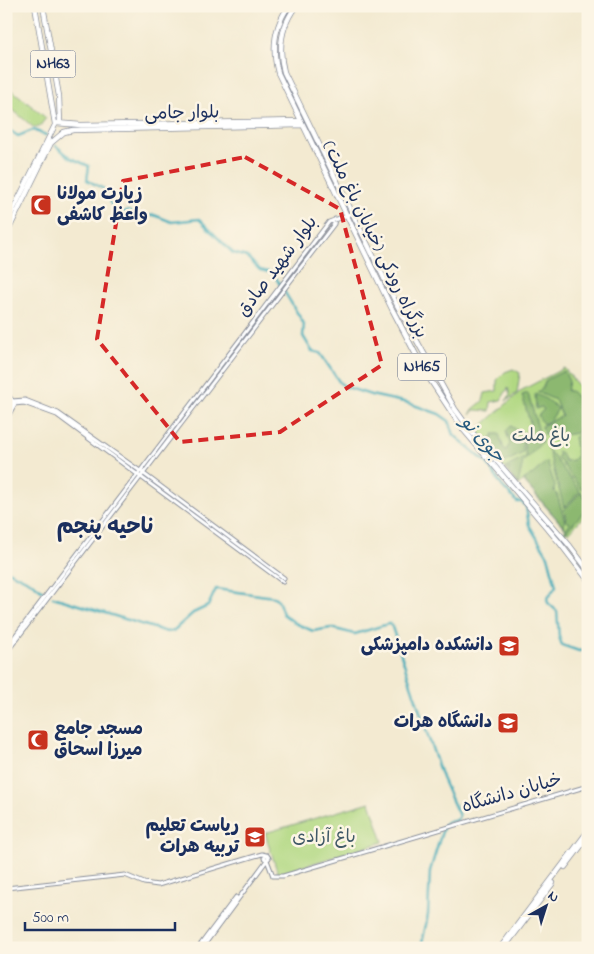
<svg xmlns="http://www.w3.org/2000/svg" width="594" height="954" font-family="'Indie Flower','Playpen Sans Arabic',sans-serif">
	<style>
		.green { fill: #b1d882; stroke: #668470 }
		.forest { fill: #8cb870; stroke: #547467 }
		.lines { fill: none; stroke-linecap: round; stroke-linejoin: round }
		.canal { stroke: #3baab9; stroke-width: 2.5 }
		.secondary-casing { stroke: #878c98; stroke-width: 5 }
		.highway-casing { stroke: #878c98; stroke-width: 6 }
		.secondary { stroke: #fff; stroke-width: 3 }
		.highway { stroke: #fff; stroke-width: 4.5 }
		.marked { fill: none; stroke: #d62828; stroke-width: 4; stroke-dasharray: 10 6; stroke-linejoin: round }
		.labels { text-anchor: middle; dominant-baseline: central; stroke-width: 5; stroke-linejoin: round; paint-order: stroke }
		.shield { fill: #fcf5e5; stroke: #5e6a86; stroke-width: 1 }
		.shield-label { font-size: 16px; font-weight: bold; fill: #1b2f5e }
		.street-label { font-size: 18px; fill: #1b2f5e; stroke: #fcf5e5 }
		.poi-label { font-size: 18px; font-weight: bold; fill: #1b2f5e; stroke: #fcf5e5; text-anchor: end }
		.park-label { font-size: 18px; fill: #405967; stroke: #fcf5e5 }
		.water-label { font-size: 19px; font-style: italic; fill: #265a7e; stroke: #fcf5e5 }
		.district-label { font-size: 22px; font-weight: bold; fill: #1b2f5e; stroke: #fcf5e5 }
	</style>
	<rect width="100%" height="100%" fill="#fcf5e5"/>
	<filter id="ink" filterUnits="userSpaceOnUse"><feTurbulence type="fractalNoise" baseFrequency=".02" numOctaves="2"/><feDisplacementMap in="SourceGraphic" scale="10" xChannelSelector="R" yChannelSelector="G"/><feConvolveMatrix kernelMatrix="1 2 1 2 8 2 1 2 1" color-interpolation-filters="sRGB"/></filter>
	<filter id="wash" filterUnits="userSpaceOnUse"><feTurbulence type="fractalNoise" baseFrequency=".0096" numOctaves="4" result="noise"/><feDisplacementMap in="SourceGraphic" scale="20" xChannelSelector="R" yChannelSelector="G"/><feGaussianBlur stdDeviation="1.12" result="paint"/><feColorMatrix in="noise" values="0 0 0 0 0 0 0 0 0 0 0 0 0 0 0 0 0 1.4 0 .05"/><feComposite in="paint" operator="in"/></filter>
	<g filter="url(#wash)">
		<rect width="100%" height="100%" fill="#f3ead1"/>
		<!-- green -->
		<path class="green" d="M 6,85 L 46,118 L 39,127 L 33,127 L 6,104 Z
			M 564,368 L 588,398 L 588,511 L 569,533 L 523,481 L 518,485 L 474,433 L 522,390 Z
			M 513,369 L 520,373 L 517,393 L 506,401 L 510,395 L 508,388 L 501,400 L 491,402 L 490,411 L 474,410 L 470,415 L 473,409 L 483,401 L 485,393 L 497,391 L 497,380 L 505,372 Z
			M 370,802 L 383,842 L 278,874 L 265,833 Z"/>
		<!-- forest -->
		<path class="forest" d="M 564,371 L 569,381 L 567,391 L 571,391 L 583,404 L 588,405 L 588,424 L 578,428 L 577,433 L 564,435 L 557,430 L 550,438 L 544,434 L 541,426 L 562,416 L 555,400 L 537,392 L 542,389 L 546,380 Z
			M 528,393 L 542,442 L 523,462 L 518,484 L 508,472 L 510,468 L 506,470 L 505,468 L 526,457 L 523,438 L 530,423 L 522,395 Z
			M 535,394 C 545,398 551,402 558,409 L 550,421 L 543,424 L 538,416 L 544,409 L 541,407 L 536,409 Z
			M 511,426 L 522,433 L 523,453 L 502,464 L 485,444 L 487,439 L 493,437 L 493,434 L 499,434 L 504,449 L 506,450 L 510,444 L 506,431 Z
			M 585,430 L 588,433 L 588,488 L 581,489 L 557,457 L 559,455 L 557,452 L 560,452 L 565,461 L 573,460 L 577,455 L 574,437 Z
			M 547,448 L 580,491 L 564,508 L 549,452 Z
			M 547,461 L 555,486 L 554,491 L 557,494 L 565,521 L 563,524 L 565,528 L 523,480 L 533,474 Z
			M 581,492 L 588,501 L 588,507 L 563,535 L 562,534 L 570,523 L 566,521 L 564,510 Z"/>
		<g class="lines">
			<!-- canal -->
			<path class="canal" d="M 6,128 L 18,136 L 33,130 L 46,135
				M 56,146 L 71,158 L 89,166 L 87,180 L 104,189 L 107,198 L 117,213 L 127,211 L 143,218 L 154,215 L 172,222 L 199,219 L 233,253 L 247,257 L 260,270 L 273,273 L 304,324 L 303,336 L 312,351 L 320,353 L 340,383 L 346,387 L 371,395 L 408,403 L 439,414 L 449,421 L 454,435 L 487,463 L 502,486 L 517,502 L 522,502 L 526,507 L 529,525 L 548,556 L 556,586 L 547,599 L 548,603 L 557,611 L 559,637 L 562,645 L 579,651 L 588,650
				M 6,570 L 34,584 L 44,592
				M 53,597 L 167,632 L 173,631 L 193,613 L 208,606 L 216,589 L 274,597 L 278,600 L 283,614 L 295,623 L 313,631 L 331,628 L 355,634 L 388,624 L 391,624 L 442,778 L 459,816 L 457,820 L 447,822 L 444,825 L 430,871 L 428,915 L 421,948"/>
		</g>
	</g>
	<g filter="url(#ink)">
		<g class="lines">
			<!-- secondary casing -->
			<g class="secondary-casing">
				<path id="secondary" d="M 12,401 L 25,400 L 58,413 L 140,471 L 284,578
					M 14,404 L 24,403 L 57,415 L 283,582
					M 6,648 L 329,222 L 353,213
					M 6,653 L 334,224 L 335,219
					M 267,855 L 269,858 L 267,860 L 264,858 Z
					M 6,888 L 125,875 L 144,883 L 158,885 L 262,854 L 266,855
					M 198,948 L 236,897
					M 202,948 L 267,860 L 273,876 L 283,876 L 588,786"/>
			</g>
			<!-- highway casing -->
			<g class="highway-casing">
				<path id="highway" d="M 35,6 L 55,124
					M 43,6 L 59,96 L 60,122
					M 289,6 C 274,26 272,50 278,73 L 392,309 L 425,372 L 462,428 L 559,542 L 588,580
					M 296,6 C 281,26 278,49 284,72 L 398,307 L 455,409 L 471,431 L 570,546 L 588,570
					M 6,224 L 56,123 L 81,125 L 299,121
					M 6,235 L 51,143 L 64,132 L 73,130 L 302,125
					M 6,393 L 14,404 L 6,419
					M 6,398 L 11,405 L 6,414
					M 565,867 L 588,837
					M 500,948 L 588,831
					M 504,948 L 553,883"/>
			</g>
			<!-- secondary -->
			<use href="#secondary" class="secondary"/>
			<!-- highway -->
			<use href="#highway" class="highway"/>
		</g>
	</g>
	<!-- marked area -->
	<path class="marked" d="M 245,157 L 340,209 L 382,365 L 280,432 L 180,442 L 97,339 L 123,181 Z"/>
	<!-- icons -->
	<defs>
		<g id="mosque-square" transform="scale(1.125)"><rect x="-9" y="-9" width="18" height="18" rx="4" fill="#c8321e" stroke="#fcf5e5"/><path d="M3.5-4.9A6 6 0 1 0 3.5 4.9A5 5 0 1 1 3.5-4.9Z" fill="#fff"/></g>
		<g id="university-square" transform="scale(1.125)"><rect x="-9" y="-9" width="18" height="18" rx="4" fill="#c8321e" stroke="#fcf5e5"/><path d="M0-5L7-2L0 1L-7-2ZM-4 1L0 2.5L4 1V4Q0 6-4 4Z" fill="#fff"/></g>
	</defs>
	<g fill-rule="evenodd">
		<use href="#mosque-square" x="41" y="205"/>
		<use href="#university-square" x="509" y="646"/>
		<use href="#university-square" x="508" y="723"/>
		<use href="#mosque-square" x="38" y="740"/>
		<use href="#university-square" x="255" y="837"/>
	</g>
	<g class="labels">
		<!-- shield labels -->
		<g class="shield">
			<rect x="30.5" y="50.5" width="45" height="27" rx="4"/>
			<rect x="398" y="353.5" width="48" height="27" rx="4"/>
		</g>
		<g class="shield-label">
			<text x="53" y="64">NH63</text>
			<text x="422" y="367">NH65</text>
		</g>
		<!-- street labels -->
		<g class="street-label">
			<text transform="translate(182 114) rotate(-1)">بلوار جامی</text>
			<text transform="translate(374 240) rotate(64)">بزرگراه رودکی (خیابان باغ ملت)</text>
			<text transform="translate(278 267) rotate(-53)">بلوار شهید صادق</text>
			<text transform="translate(512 794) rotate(-16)">خیابان دانشگاه</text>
		</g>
		<!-- poi labels -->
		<g class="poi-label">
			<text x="57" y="195" text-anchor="start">زیارت مولانا<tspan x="57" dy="21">واعظ کاشفی</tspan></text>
			<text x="493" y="646">دانشکده دامپزشکی</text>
			<text x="492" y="723">دانشگاه هرات</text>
			<text x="54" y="730" text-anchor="start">مسجد جامع<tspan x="54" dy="21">میرزا اسحاق</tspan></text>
			<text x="239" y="827">ریاست تعلیم<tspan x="239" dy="21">تربیه هرات</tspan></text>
		</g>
		<!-- park labels -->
		<g class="park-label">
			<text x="541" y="437">باغ ملت</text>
			<text x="324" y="838">باغ آزادی</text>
		</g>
		<!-- water labels -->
		<g class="water-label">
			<text transform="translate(482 440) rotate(48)">جوی نو</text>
		</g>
		<!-- district labels -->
		<g class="district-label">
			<text x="105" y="528">ناحیه پنجم</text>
		</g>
	</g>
	<!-- margin -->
	<rect width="594" height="954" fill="none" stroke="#fcf5e5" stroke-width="25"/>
	<!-- north arrow -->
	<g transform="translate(546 906) rotate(39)" stroke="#fcf5e5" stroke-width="4" paint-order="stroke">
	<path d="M0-4L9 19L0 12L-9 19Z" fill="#1b2f5e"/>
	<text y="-8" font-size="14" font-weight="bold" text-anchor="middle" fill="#1b2f5e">N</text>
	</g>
	<!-- scale -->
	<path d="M25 922v8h150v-8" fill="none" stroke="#1b2f5e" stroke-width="2.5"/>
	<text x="32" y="922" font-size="15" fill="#1b2f5e" stroke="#fcf5e5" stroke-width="4" paint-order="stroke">500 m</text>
</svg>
